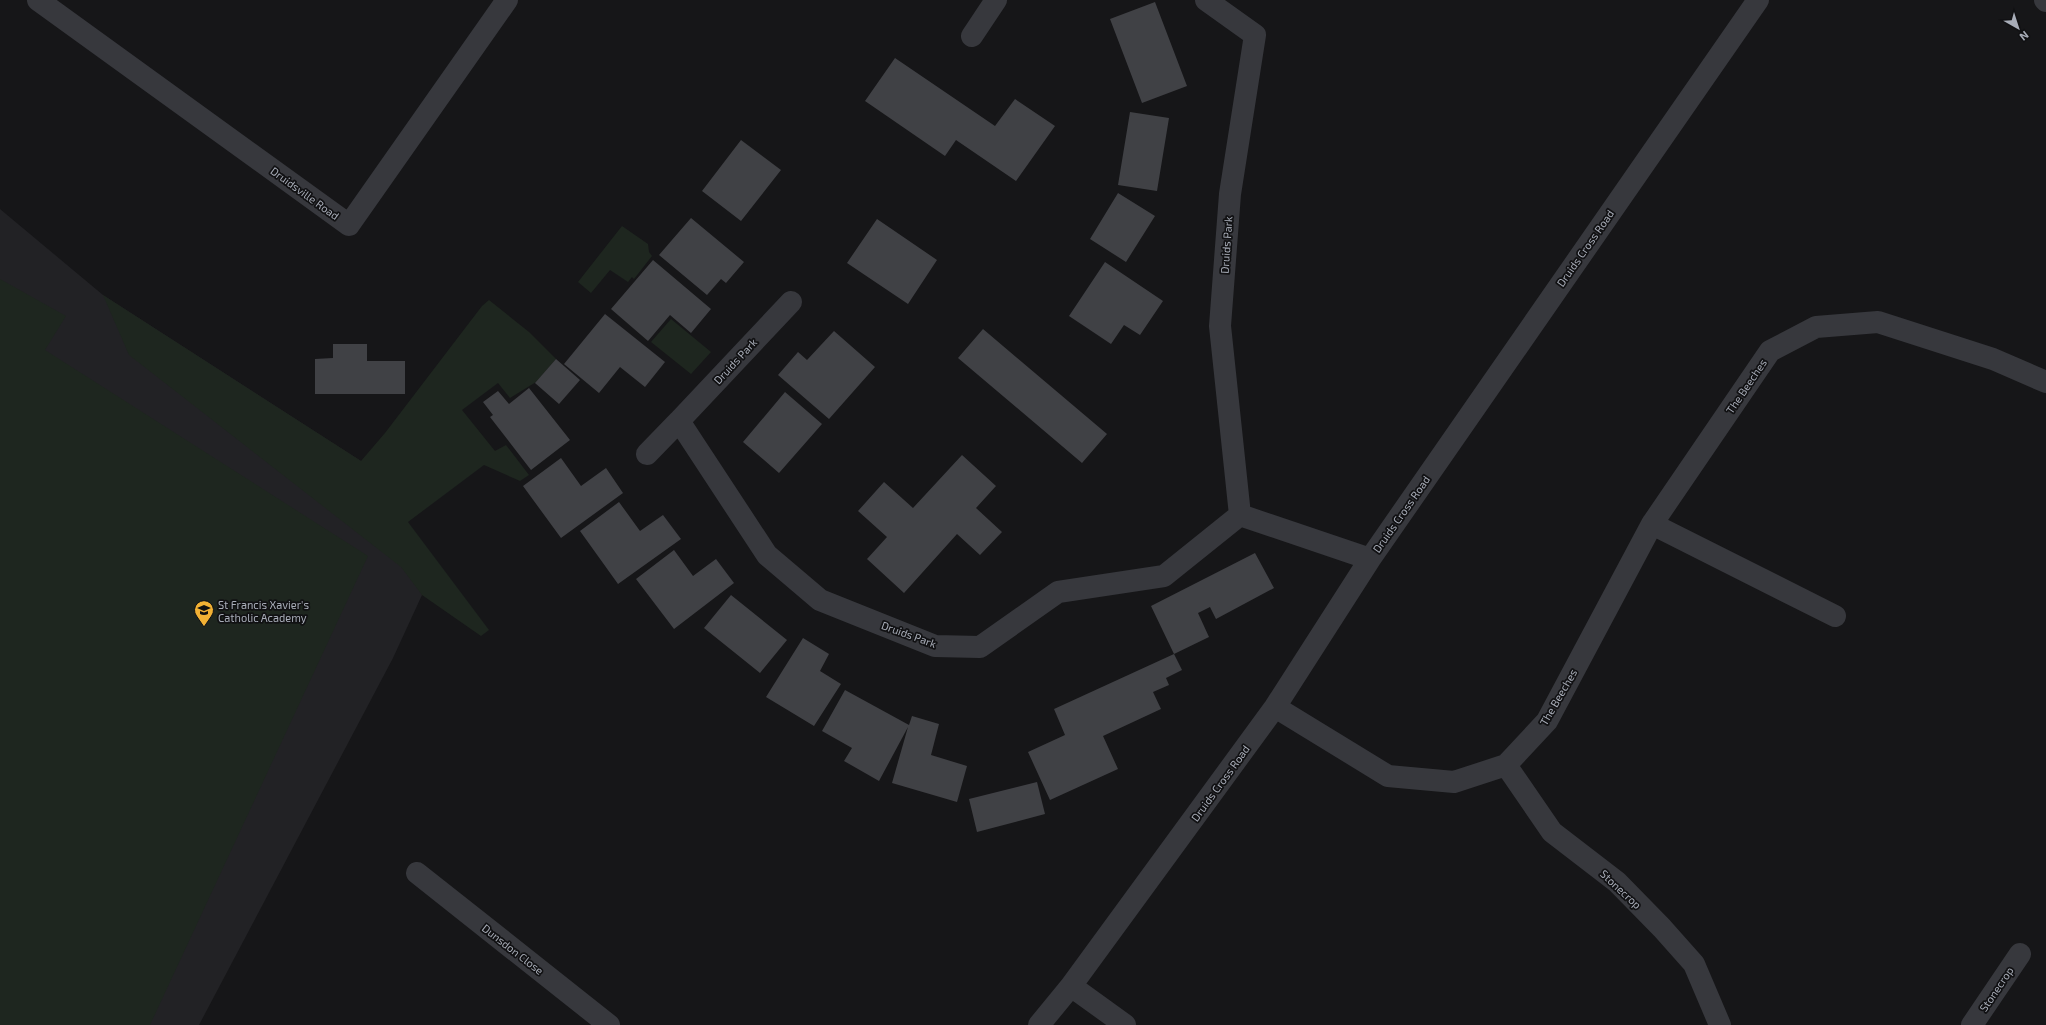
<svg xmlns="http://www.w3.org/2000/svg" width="2046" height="1025" font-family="'Exo 2',sans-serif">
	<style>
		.built { fill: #222225 }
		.green { fill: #1e261f }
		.building { fill: #404145 }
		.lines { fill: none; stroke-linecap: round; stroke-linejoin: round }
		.minor { stroke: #37383d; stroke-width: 22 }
		.labels { text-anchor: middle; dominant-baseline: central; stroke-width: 3.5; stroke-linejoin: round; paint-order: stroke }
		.street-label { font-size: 11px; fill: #a8adb8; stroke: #111113 }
		.poi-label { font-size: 11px; fill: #a8adb8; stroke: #111113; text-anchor: start }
	</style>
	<rect width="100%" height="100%" fill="#161618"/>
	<!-- built -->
	<path class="built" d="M 0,209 L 103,295 L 361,461 L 408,522 L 422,595 L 393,658 L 199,1025 L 0,1025 Z"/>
	<!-- green -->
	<path class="green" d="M 622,226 L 648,244 L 649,252 L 652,256 L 634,279 L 632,277 L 628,282 L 610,270 L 591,293 L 578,282 Z
		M 0,279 L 66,316 L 45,350 L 368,556 L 150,1025 L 0,1025 Z
		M 103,295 L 361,461 L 385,433 L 482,306 L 489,300 L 529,332 L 556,359 L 536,382 L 510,398 L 498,383 L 462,410 L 495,451 L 506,445 L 529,475 L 520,481 L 484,465 L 408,522 L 489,630 L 481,636 L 422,595 L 401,567 L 129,355 Z
		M 671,319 L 711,352 L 691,374 L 651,342 Z"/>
	<!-- building -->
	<path class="building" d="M 1155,2 L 1187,86 L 1142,103 L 1110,19 Z
		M 895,58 L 995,126 L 1015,99 L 1055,126 L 1016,181 L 956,140 L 945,156 L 865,101 Z
		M 1130,112 L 1169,118 L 1157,191 L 1118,185 Z
		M 741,140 L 781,170 L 741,221 L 702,191 Z
		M 1118,193 L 1155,216 L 1126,262 L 1090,239 Z
		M 691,218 L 744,262 L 726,283 L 721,279 L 707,295 L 659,255 Z
		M 877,219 L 937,260 L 908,304 L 847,263 Z
		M 653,260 L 711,309 L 691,333 L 670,315 L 648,341 L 611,309 Z
		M 1105,262 L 1163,301 L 1140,335 L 1124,325 L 1111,344 L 1069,316 Z
		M 605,314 L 665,362 L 645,387 L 620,367 L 599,393 L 564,364 Z
		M 983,329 L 1107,434 L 1082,463 L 958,358 Z
		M 834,331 L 875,367 L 829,419 L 778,375 L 798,352 L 807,360 Z
		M 333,344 L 367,344 L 367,361 L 405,361 L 405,394 L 315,394 L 315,359 L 333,358 Z
		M 556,359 L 580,380 L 559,404 L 535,383 Z
		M 529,388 L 570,440 L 531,470 L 490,417 L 493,415 L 483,402 L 498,391 L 509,404 Z
		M 785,392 L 822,424 L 779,473 L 743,442 Z
		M 962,455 L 996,486 L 976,508 L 1002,532 L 980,555 L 957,534 L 904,593 L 867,559 L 887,537 L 858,511 L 884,482 L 913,508 Z
		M 561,458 L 581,486 L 606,468 L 623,493 L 561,538 L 523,486 Z
		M 619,502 L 640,531 L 663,515 L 681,539 L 618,584 L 580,531 Z
		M 674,550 L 693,576 L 716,559 L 734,583 L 674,629 L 636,579 Z
		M 1255,553 L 1274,588 L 1216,619 L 1210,607 L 1198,613 L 1209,637 L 1174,654 L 1151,606 Z
		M 731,595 L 787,640 L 760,673 L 704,628 Z
		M 803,638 L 829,654 L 820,671 L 841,684 L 814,726 L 766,697 Z
		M 1174,654 L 1182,670 L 1166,678 L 1169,685 L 1153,692 L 1161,709 L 1103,736 L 1118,769 L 1050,800 L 1028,752 L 1065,735 L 1054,709 Z
		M 845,690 L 909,725 L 912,716 L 939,724 L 931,755 L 967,766 L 957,802 L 892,783 L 908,727 L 879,781 L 844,761 L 852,748 L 822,731 Z
		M 1037,782 L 1045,814 L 977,832 L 969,799 Z"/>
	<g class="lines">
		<!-- minor -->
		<path class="minor" d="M 38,0 L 349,225 L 507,0
			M 1206,0 L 1255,35 L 1230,194 L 1220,326 L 1240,515
			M 2045,0 L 2046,1
			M 972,36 L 996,0
			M 791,302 L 679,421 L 767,555 L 820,600 L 935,646 L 980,647 L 1058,592 L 1164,576 L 1240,515 L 1370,559
			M 647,454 L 679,421
			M 1652,524 L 1770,351 L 1816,327 L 1878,322 L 1993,359 L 2046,382
			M 1275,707 L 1388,776 L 1454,782 L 1506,765 L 1547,721 L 1652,524 L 1835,616
			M 1506,765 L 1552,832 L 1617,882 L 1662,928 L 1694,964 L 1720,1025
			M 417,873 L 609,1025
			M 1071,986 L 1125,1025
			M 1039,1025 L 1071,986 L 1275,707 L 1370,559 L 1758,0
			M 1972,1025 L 2020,954"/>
	</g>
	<!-- icons -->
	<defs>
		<g id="school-pin" transform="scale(1)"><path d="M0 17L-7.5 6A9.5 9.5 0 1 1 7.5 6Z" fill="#f2b134" stroke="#111113"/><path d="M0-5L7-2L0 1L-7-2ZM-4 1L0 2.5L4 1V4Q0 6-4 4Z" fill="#111"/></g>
	</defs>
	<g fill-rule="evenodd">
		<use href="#school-pin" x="204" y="610"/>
	</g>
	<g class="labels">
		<!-- street labels -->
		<g class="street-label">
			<text transform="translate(305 193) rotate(36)">Druidsville Road</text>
			<text transform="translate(1226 245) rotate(-86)">Druids Park</text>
			<text transform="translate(1585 248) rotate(-55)">Druids Cross Road</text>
			<text transform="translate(735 361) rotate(-47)">Druids Park</text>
			<text transform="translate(1746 386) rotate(-56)">The Beeches</text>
			<text transform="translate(1401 514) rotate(-55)">Druids Cross Road</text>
			<text transform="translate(909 634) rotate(20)">Druids Park</text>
			<text transform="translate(1558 697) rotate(-60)">The Beeches</text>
			<text transform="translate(1220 783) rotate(-54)">Druids Cross Road</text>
			<text transform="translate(1621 889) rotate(43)">Stonecrop</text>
			<text transform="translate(513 949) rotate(38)">Dunsdon Close</text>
			<text transform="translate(1996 989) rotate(-56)">Stonecrop</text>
		</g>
		<!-- poi labels -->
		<g class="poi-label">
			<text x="218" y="604">St Francis Xavier's<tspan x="218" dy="13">Catholic Academy</tspan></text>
		</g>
	</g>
	<!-- north arrow -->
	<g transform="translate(2018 28) rotate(141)" stroke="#111113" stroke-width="3" paint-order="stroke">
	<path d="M0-3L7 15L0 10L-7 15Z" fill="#a8adb8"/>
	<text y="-6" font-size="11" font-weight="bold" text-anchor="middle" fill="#a8adb8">N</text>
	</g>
</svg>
